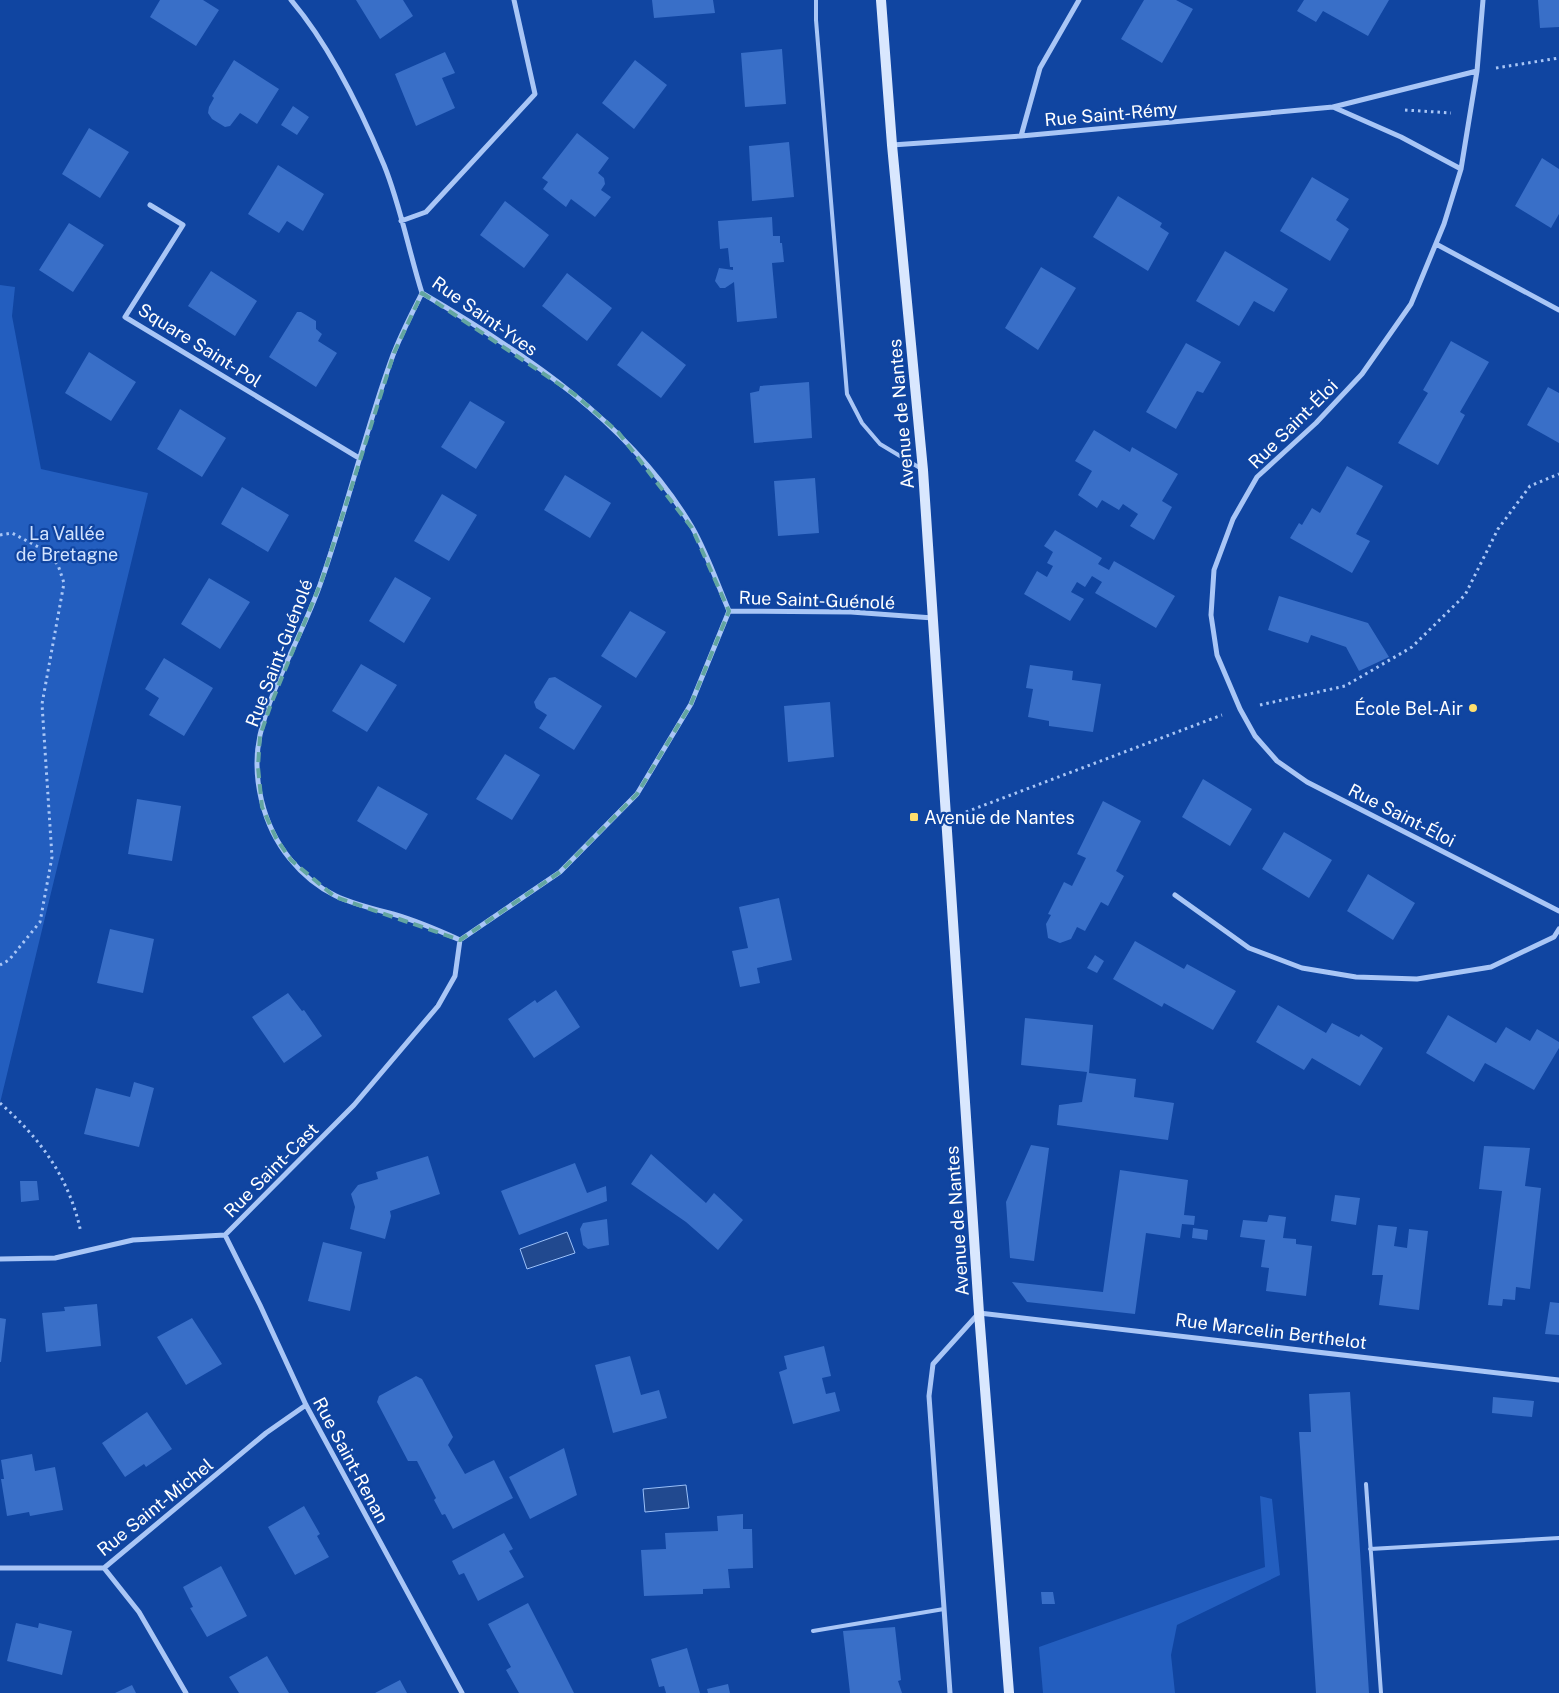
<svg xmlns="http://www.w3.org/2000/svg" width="1559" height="1693" font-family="'Public Sans',sans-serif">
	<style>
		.green { fill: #235ebf }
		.water { fill: #21498f; stroke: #9ac0f9 }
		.building { fill: #396fc8 }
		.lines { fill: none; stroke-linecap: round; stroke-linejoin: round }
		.path { stroke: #a9c6f6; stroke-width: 3; stroke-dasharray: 2.5 4; stroke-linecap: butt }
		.lane { stroke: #a9c6f6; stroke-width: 4 }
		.street { stroke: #a9c6f6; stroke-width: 5 }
		.secondary { stroke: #d9e7fe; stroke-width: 10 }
		.marked { fill: none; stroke: #63a6a1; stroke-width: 4; stroke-dasharray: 10 6; stroke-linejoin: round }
		.poi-dot { fill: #ffdf6d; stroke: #1045a1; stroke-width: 2 }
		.labels { text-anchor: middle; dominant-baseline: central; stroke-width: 4.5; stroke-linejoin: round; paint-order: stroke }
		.street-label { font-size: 18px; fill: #fff; stroke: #1045a1 }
		.park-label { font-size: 18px; fill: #d2e3fe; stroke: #1045a1 }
		.poi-label { font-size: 18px; fill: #fff; stroke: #1045a1; text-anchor: end }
	</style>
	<rect width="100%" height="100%" fill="#1045a1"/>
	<!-- green -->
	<path class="green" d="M 0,285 L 15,287 L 12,316 L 41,469 L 148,493 L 0,1103 Z
		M 1260,1496 L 1272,1499 L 1280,1575 L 1177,1625 L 1171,1655 L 1175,1693 L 1043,1693 L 1039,1647 L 1265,1567 Z"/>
	<!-- water -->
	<path class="water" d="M 567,1232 L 575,1253 L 527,1269 L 520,1249 Z
		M 686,1485 L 689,1508 L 645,1512 L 643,1489 Z"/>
	<!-- building -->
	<path class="building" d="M 160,0 L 203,0 L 219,10 L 196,46 L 150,17 Z
		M 356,0 L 403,0 L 413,16 L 380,39 Z
		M 652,0 L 713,0 L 715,13 L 654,18 Z
		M 1144,0 L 1176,0 L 1193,9 L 1162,63 L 1121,39 Z
		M 1304,0 L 1389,0 L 1368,36 L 1323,11 L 1316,22 L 1297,11 Z
		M 1538,0 L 1559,0 L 1559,27 L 1540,28 Z
		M 782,49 L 786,104 L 745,107 L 741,53 Z
		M 445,52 L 455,73 L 442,78 L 455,108 L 416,126 L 395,74 Z
		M 234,60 L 279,89 L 257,124 L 240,113 L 230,126 L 225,127 L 212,119 L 208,113 L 209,107 L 214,98 L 212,96 Z
		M 635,60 L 667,85 L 634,129 L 602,103 Z
		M 293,106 L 309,117 L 297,135 L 281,125 Z
		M 89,128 L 129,152 L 100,198 L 62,174 Z
		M 577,133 L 609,158 L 598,173 L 604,178 L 605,184 L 601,190 L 611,197 L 595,217 L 571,199 L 566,207 L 543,189 L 548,182 L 542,178 Z
		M 789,142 L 794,197 L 752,201 L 749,146 Z
		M 1542,158 L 1559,169 L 1559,214 L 1551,228 L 1515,206 Z
		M 278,165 L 324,194 L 303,231 L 287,221 L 279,233 L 248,214 Z
		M 1312,177 L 1349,199 L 1336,220 L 1349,229 L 1330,261 L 1280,231 Z
		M 1118,196 L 1162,223 L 1160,227 L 1169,233 L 1148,271 L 1093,237 Z
		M 505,201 L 549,235 L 524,268 L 480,235 Z
		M 772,217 L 773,236 L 780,236 L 780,243 L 782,243 L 784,262 L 772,263 L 777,318 L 737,322 L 734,282 L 725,288 L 720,288 L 715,281 L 719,268 L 733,270 L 733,267 L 730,267 L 728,248 L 720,249 L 718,221 Z
		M 69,223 L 104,245 L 73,292 L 39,270 Z
		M 1225,251 L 1288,289 L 1274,312 L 1254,301 L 1239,326 L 1196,301 Z
		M 1041,267 L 1076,288 L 1038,350 L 1005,328 Z
		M 211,271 L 257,301 L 235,336 L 188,306 Z
		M 567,273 L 612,308 L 587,341 L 542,306 Z
		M 297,312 L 301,312 L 316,321 L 316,329 L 322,334 L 318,341 L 337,353 L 316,387 L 269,357 Z
		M 642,331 L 686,365 L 661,398 L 617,365 Z
		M 1451,341 L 1489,362 L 1460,412 L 1465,415 L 1438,465 L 1398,443 L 1428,393 L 1423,390 Z
		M 1186,343 L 1221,362 L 1203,393 L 1197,391 L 1176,429 L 1146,412 Z
		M 89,352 L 136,382 L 111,421 L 65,393 Z
		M 809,382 L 812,438 L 754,443 L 750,393 L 759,391 L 760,386 Z
		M 1548,387 L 1559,393 L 1559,443 L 1527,425 Z
		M 470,401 L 505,422 L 476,469 L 441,447 Z
		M 180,409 L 226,438 L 202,477 L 157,449 Z
		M 1094,430 L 1130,452 L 1132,447 L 1178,474 L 1162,501 L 1172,507 L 1154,540 L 1130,526 L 1138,514 L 1123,504 L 1119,510 L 1102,500 L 1097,508 L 1078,495 L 1092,471 L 1075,461 Z
		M 1347,466 L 1383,486 L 1356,534 L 1370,541 L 1352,573 L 1290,538 L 1299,523 L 1302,525 L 1312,508 L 1320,513 Z
		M 565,475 L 611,503 L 590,538 L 544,510 Z
		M 815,478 L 819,533 L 778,536 L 774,481 Z
		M 242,487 L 289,515 L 268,552 L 221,524 Z
		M 442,494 L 477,515 L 449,561 L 414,541 Z
		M 1055,530 L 1102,558 L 1098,564 L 1109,570 L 1114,561 L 1175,596 L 1156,628 L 1095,593 L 1102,582 L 1092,576 L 1085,587 L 1077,582 L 1071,592 L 1084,599 L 1070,621 L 1024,594 L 1037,571 L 1047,577 L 1053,566 L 1047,563 L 1053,552 L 1044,546 Z
		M 395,577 L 431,598 L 404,643 L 369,621 Z
		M 209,578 L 250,602 L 220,649 L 181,624 Z
		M 1279,596 L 1368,623 L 1389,657 L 1359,671 L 1346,647 L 1311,635 L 1308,643 L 1268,630 Z
		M 630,611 L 666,632 L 636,678 L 601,656 Z
		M 164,658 L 213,688 L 184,736 L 149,715 L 159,698 L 145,689 Z
		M 361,664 L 397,685 L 367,732 L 332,711 Z
		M 1030,665 L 1073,671 L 1072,680 L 1101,684 L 1093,732 L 1049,726 L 1049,721 L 1028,717 L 1033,689 L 1026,688 Z
		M 555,677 L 602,706 L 574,750 L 539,728 L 547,715 L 536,708 L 534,702 L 549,678 Z
		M 830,702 L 834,757 L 788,762 L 784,706 Z
		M 505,754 L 540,775 L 512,820 L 476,799 Z
		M 1203,779 L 1252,809 L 1230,846 L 1182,817 Z
		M 378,786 L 428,814 L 406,850 L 357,821 Z
		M 137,799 L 181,806 L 172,861 L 128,854 Z
		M 1103,801 L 1141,821 L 1116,871 L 1124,876 L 1108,906 L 1101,902 L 1085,931 L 1077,927 L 1071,939 L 1060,943 L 1048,938 L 1046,924 L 1051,915 L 1048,914 L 1064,882 L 1072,886 L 1086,858 L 1077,854 Z
		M 1284,832 L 1332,860 L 1309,898 L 1262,869 Z
		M 1368,874 L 1415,903 L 1393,940 L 1347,911 Z
		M 779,898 L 792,960 L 757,968 L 760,983 L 740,987 L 732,951 L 748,948 L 739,907 Z
		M 110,929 L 154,939 L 143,993 L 97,983 Z
		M 1135,941 L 1184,969 L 1187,964 L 1236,991 L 1213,1030 L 1164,1003 L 1162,1007 L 1113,979 Z
		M 1095,955 L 1104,961 L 1097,973 L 1087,968 Z
		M 556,990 L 580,1027 L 534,1058 L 508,1019 L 535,1000 L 537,1003 Z
		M 288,993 L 302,1011 L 304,1010 L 322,1036 L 284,1063 L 252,1017 Z
		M 1278,1005 L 1326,1033 L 1332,1023 L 1359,1037 L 1361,1034 L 1383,1048 L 1360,1086 L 1312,1058 L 1304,1070 L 1256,1042 Z
		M 1448,1015 L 1496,1043 L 1506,1027 L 1530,1041 L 1537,1029 L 1559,1042 L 1559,1048 L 1534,1090 L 1485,1063 L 1474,1082 L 1426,1053 Z
		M 1025,1018 L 1093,1025 L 1089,1073 L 1136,1079 L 1134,1097 L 1174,1103 L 1168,1140 L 1057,1125 L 1059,1105 L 1082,1102 L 1087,1072 L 1021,1065 Z
		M 134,1082 L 154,1088 L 139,1147 L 84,1134 L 96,1088 L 130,1097 Z
		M 1031,1145 L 1049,1148 L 1034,1261 L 1010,1258 L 1006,1202 Z
		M 1484,1146 L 1530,1148 L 1525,1186 L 1541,1188 L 1530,1289 L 1516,1287 L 1515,1300 L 1503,1299 L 1502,1306 L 1488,1305 L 1502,1191 L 1479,1189 Z
		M 651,1154 L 706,1203 L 714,1193 L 743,1220 L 718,1250 L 686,1222 L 631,1184 Z
		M 428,1156 L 440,1194 L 390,1211 L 391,1216 L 385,1239 L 350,1229 L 355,1207 L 351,1194 L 358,1185 L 378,1179 L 376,1172 Z
		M 575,1163 L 587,1193 L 606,1186 L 607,1201 L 519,1235 L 501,1191 Z
		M 1120,1170 L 1188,1180 L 1184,1215 L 1195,1216 L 1194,1225 L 1182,1224 L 1180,1238 L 1146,1233 L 1135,1314 L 1027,1302 L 1012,1282 L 1103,1292 Z
		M 20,1181 L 37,1181 L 39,1200 L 21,1202 Z
		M 1335,1195 L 1360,1198 L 1356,1225 L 1331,1221 Z
		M 1269,1215 L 1286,1217 L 1283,1238 L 1296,1239 L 1296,1244 L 1312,1246 L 1306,1296 L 1266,1291 L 1269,1268 L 1261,1267 L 1265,1240 L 1240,1237 L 1243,1220 L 1267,1222 Z
		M 607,1219 L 609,1245 L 588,1249 L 583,1245 L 580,1229 L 583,1223 Z
		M 1378,1225 L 1397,1227 L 1394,1246 L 1407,1248 L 1409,1229 L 1428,1231 L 1419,1310 L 1379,1305 L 1383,1275 L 1372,1275 Z
		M 1193,1228 L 1208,1230 L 1207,1240 L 1192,1238 Z
		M 323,1242 L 362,1252 L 350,1311 L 308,1301 Z
		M 1550,1302 L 1559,1303 L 1559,1335 L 1545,1334 Z
		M 97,1304 L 101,1346 L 46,1352 L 42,1313 L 65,1311 L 64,1307 Z
		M 0,1318 L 6,1319 L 1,1362 L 0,1362 Z
		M 192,1318 L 222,1364 L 186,1385 L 157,1337 Z
		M 824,1346 L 831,1376 L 822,1378 L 826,1394 L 835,1392 L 840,1411 L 793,1424 L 779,1372 L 787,1369 L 784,1356 Z
		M 630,1356 L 641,1395 L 659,1390 L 667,1418 L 613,1433 L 595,1365 Z
		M 416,1376 L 422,1379 L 453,1437 L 448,1445 L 465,1474 L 494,1460 L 513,1498 L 453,1529 L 445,1514 L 442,1515 L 434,1500 L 436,1498 L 419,1465 L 417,1461 L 408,1461 L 377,1402 L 379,1396 Z
		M 1350,1392 L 1369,1693 L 1316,1693 L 1299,1432 L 1311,1432 L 1309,1394 Z
		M 1493,1397 L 1534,1401 L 1532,1417 L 1492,1413 Z
		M 147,1412 L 172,1449 L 146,1467 L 144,1464 L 125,1477 L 102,1443 Z
		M 564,1448 L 577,1495 L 530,1519 L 509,1477 Z
		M 32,1454 L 35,1471 L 55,1467 L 63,1510 L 30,1516 L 29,1512 L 7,1516 L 1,1479 L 4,1479 L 1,1460 Z
		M 304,1506 L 320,1534 L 317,1536 L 329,1557 L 295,1575 L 268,1527 Z
		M 743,1514 L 743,1529 L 752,1529 L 753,1568 L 728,1569 L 730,1588 L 703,1589 L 703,1594 L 644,1596 L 641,1550 L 666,1549 L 665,1533 L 718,1531 L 717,1516 Z
		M 504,1533 L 513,1549 L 509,1551 L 524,1577 L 478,1601 L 464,1573 L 459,1575 L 452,1561 Z
		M 221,1566 L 247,1616 L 207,1637 L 190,1608 L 193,1607 L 183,1587 Z
		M 1041,1592 L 1053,1592 L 1055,1604 L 1042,1604 Z
		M 528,1603 L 560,1665 L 574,1693 L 519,1693 L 506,1670 L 511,1667 L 488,1624 Z
		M 16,1623 L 38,1628 L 39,1623 L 72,1631 L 62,1675 L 7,1661 Z
		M 895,1627 L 901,1680 L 898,1681 L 902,1693 L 850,1693 L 843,1631 Z
		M 687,1648 L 700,1693 L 666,1693 L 664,1686 L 659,1687 L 651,1659 Z
		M 267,1656 L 289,1693 L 239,1693 L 229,1677 Z
		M 400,1680 L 407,1693 L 375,1693 Z
		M 728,1684 L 730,1693 L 708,1693 L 707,1689 Z
		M 132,1685 L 136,1693 L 115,1693 Z"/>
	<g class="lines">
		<!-- path -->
		<path class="path" d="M 1496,68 L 1559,58
			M 1405,110 L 1451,113
			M 0,535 L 12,533 L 46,551 L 58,565 L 64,583 L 42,704 L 52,857 L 40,922 L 9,960 L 0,965
			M 1260,705 L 1345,686 L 1412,647 L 1465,595 L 1498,529 L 1530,486 L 1559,474
			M 966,812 L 1222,715
			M 0,1103 C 41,1139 70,1179 81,1233"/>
		<!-- lane -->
		<path class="lane" d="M 816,0 L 816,20 L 847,394 L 862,423 L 880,444 L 920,468
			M 1366,1484 L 1381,1693
			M 1370,1549 L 1559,1538
			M 813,1631 L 944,1609"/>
		<!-- street -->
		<path class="street" d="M 291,0 C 330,46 361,110 384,165 C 400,204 409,252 422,293 C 524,353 630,422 692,527 C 707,553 717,583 729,611
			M 1483,0 L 1477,71 L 1461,169 L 1444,224 L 1411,304 L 1362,374 L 1316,423 L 1257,477 L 1233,519 L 1214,570 L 1211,615 L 1217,655 L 1240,709 L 1255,736 L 1277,761 L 1307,782 L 1559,911
			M 1021,136 L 1040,68 L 1079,0
			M 892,145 L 1021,136 L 1333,107
			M 1461,169 L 1401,137 L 1333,107 L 1477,71
			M 150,205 L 183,225 L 125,317 L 359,458
			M 401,221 L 426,212 L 535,94 L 514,0
			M 1436,244 L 1559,310
			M 422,293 C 412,313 401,334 393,355 C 366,428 348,505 322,579 C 305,631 272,682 260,735 C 251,777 263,826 290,859 C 320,896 350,903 393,914 C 417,921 438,930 460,940 L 560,872 L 637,794 L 691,704 L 729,611 L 851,612 L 933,618
			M 1175,895 L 1249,948 L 1302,968 L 1356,977 L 1417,979 L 1491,967 L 1554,937 L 1559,929
			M 225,1235 L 260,1305 L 306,1405 L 462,1693
			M 0,1259 L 55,1258 L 133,1240 L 225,1235 L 354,1105 L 438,1006 L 455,976 L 460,940
			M 0,1568 L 104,1568 L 266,1433 L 306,1405
			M 104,1568 L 139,1612 L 186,1693
			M 950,1693 L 929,1396 L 933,1364 L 979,1313 L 1559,1380"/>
		<!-- secondary -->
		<path class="secondary" d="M 881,0 L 892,145 L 923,470 L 979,1313 L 1009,1693"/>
	</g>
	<!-- marked area -->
	<path class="marked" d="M 422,293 L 574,394 L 618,432 L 692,528 L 729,611 L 691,704 L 637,794 L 560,872 L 460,940 L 335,897 L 291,860 L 276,838 L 262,807 L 258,767 L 260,736 L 271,704 L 322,580 L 394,353 Z"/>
	<!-- markers -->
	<g class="poi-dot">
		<circle cx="1473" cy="708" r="5"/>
		<rect x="909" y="812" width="10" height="10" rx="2.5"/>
	</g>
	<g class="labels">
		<!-- street labels -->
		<g class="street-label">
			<text transform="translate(1111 114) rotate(-5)">Rue Saint-Rémy</text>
			<text transform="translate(485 316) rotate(35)">Rue Saint-Yves</text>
			<text transform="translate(200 345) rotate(32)">Square Saint-Pol</text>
			<text transform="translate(901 414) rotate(-95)">Avenue de Nantes</text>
			<text transform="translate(1293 424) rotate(-45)">Rue Saint-Éloi</text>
			<text transform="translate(817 600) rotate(2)">Rue Saint-Guénolé</text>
			<text transform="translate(279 653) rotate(-69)">Rue Saint-Guénolé</text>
			<text transform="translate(1402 815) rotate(27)">Rue Saint-Éloi</text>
			<text transform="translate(271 1170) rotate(-45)">Rue Saint-Cast</text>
			<text transform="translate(957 1221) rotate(-94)">Avenue de Nantes</text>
			<text transform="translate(1271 1331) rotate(7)">Rue Marcelin Berthelot</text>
			<text transform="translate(351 1460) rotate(62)">Rue Saint-Renan</text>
			<text transform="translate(155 1507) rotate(-39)">Rue Saint-Michel</text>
		</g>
		<!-- park labels -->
		<g class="park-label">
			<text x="67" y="533">La Vallée<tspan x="67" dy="21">de Bretagne</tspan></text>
		</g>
		<!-- poi labels -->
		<g class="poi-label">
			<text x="1463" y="708">École Bel-Air</text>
			<text x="924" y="817" text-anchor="start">Avenue de Nantes</text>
		</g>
	</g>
</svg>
